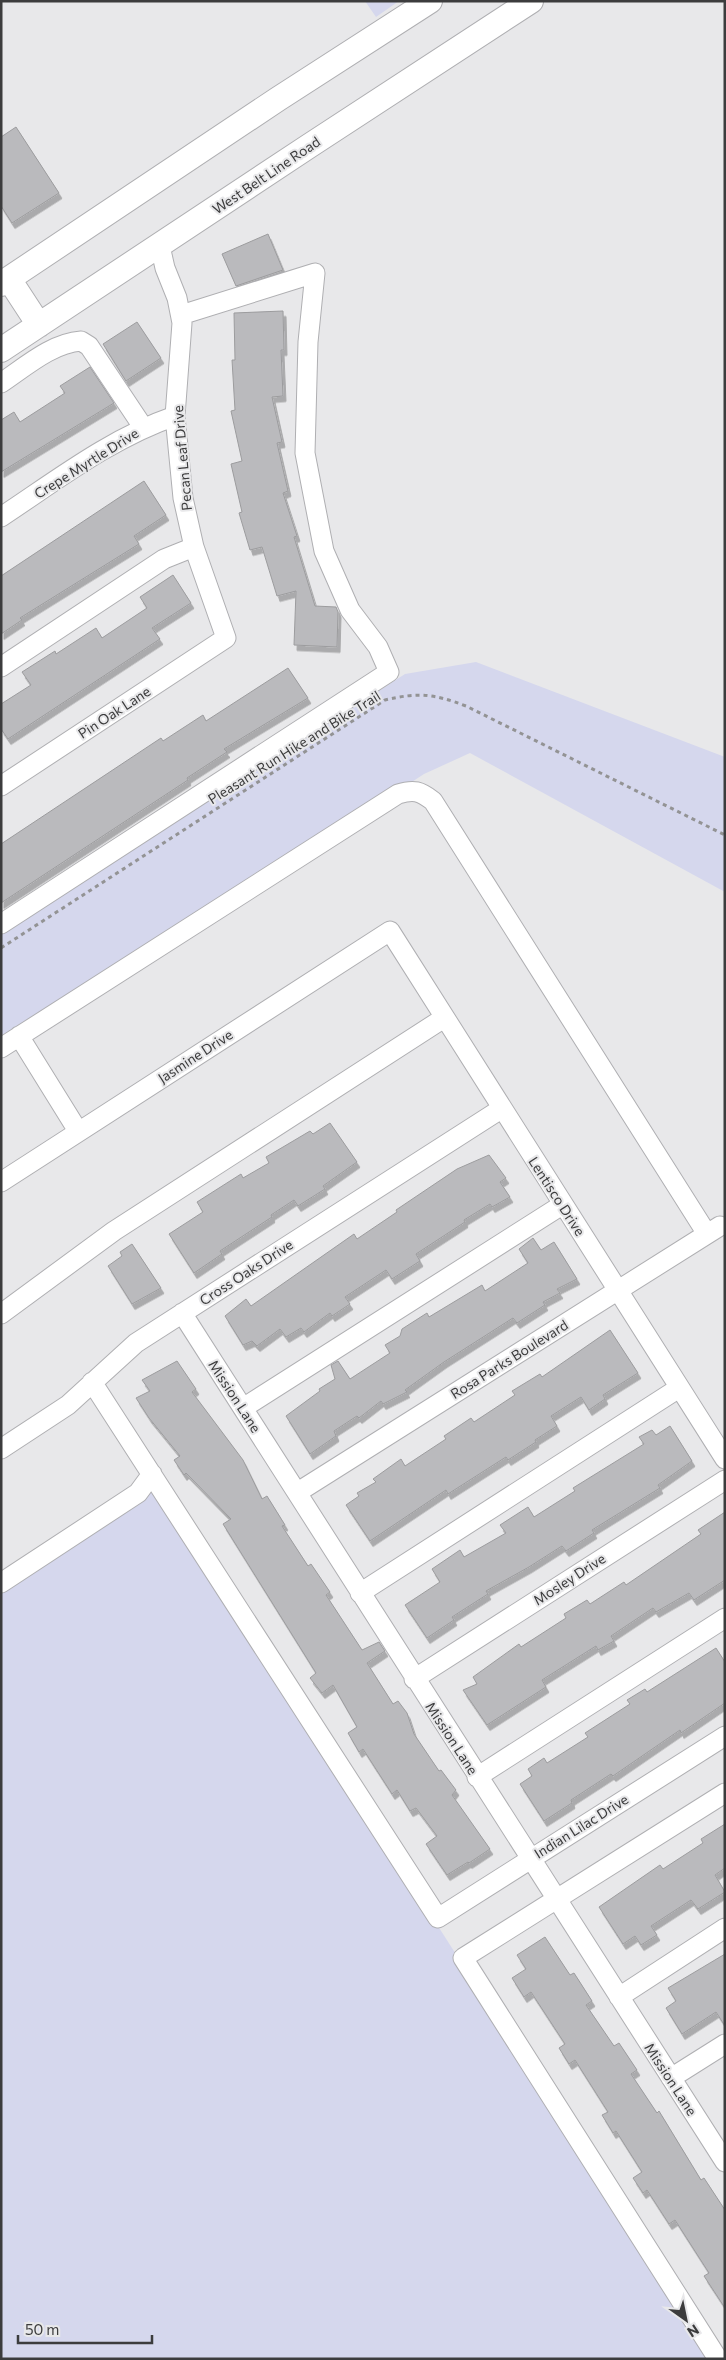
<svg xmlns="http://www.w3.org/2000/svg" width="726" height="2360" font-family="Commissioner,sans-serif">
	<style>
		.green { fill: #d5d7ed }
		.building { fill: #bababd; stroke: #9c9c9e; filter: url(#shadow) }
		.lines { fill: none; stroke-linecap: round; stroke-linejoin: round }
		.minor-casing { stroke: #afafb2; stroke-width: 21 }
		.major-casing { stroke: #afafb2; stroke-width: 26 }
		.path { stroke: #939394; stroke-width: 3; stroke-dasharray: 4 4; stroke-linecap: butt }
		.minor { stroke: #fff; stroke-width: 19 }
		.major { stroke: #fff; stroke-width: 24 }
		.labels { text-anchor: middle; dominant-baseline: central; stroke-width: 4; stroke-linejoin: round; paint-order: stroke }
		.street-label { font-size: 14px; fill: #3c3c3d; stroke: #e8e8ea }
	</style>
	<defs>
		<filter id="shadow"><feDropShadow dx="3" dy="5.5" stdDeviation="0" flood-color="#0004"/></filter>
	</defs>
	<rect width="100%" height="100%" fill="#e8e8ea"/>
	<!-- green -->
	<path class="green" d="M 365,1 L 399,1 L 376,17 Z
		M 476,662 L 725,757 L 725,892 L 470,753 L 424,774 L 1,1051 L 1,935 L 405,674 Z
		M 157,1487 L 715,2359 L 1,2359 L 1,1589 Z"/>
	<!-- building -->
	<path class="building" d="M 16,127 L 59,193 L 12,223 L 1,206 L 1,137 Z
		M 268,234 L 283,270 L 236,286 L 222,254 Z
		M 283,311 L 284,350 L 281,350 L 283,396 L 272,397 L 282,442 L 277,443 L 288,491 L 283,493 L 297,536 L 294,537 L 315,606 L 336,607 L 338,612 L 337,647 L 294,645 L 296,591 L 277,596 L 262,547 L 250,550 L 239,513 L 242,512 L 231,464 L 242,461 L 231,411 L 235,410 L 232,360 L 235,360 L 234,313 Z
		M 137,322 L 161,358 L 126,381 L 103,344 Z
		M 90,367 L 114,403 L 1,472 L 1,420 L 14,412 L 20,422 L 65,393 L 60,386 Z
		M 144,481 L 166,515 L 134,536 L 139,544 L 20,618 L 22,620 L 1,634 L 1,576 Z
		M 173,575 L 191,603 L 152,628 L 160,639 L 8,739 L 1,729 L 1,704 L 31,685 L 22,672 L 55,651 L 56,654 L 96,628 L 102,638 L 147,608 L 140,597 Z
		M 288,668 L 308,698 L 224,749 L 227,752 L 187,778 L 188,780 L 1,903 L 1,844 L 161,738 L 163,741 L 203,715 L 206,721 Z
		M 330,1123 L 357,1162 L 323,1186 L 325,1189 L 298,1206 L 294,1200 L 271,1215 L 272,1217 L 220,1251 L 222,1254 L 194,1273 L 169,1234 L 203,1212 L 197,1202 L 241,1174 L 243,1178 L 269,1163 L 266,1157 L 283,1147 L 310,1131 L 313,1134 Z
		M 489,1155 L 506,1178 L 500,1182 L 510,1197 L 492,1207 L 490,1204 L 464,1220 L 465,1222 L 416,1254 L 420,1261 L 392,1279 L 386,1270 L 345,1297 L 350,1304 L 332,1316 L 330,1313 L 304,1332 L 301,1328 L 286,1337 L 280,1329 L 257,1346 L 252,1341 L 243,1345 L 225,1316 L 246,1299 L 251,1306 L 354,1234 L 357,1239 L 397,1212 L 396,1210 L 457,1169 Z
		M 533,1238 L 541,1250 L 554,1242 L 577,1279 L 557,1289 L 560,1293 L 543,1302 L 545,1305 L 517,1323 L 513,1318 L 444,1362 L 405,1390 L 407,1392 L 383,1404 L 381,1401 L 359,1418 L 357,1416 L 334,1431 L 336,1436 L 310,1454 L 286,1416 L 320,1391 L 319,1389 L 335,1379 L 331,1365 L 338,1361 L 350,1379 L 390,1353 L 385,1345 L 400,1336 L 402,1329 L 427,1313 L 429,1317 L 482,1285 L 485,1291 L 528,1263 L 519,1249 Z
		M 132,1244 L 161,1288 L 132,1304 L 108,1266 L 122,1256 L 120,1252 Z
		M 610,1330 L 638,1373 L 603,1395 L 605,1399 L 589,1410 L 581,1397 L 551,1416 L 557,1426 L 535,1440 L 536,1442 L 508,1460 L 506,1457 L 448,1494 L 446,1490 L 370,1541 L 346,1505 L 359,1496 L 357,1493 L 376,1482 L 373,1479 L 401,1459 L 405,1466 L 446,1439 L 444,1436 L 471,1418 L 474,1422 L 515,1395 L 512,1391 L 540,1374 L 542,1377 Z
		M 177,1361 L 196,1389 L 192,1392 L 243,1460 L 262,1499 L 267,1496 L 285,1525 L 282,1526 L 308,1566 L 311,1564 L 330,1592 L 326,1595 L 362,1650 L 379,1642 L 385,1651 L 367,1663 L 393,1704 L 398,1701 L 407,1713 L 414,1734 L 439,1771 L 441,1770 L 456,1790 L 452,1795 L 490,1849 L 469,1863 L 468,1862 L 447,1875 L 426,1844 L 437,1836 L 416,1808 L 410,1811 L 397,1790 L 392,1794 L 363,1749 L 359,1752 L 348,1733 L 357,1727 L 333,1685 L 322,1693 L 310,1678 L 316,1673 L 223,1524 L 231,1519 L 186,1473 L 184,1475 L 174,1460 L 180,1456 L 149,1418 L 136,1398 L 150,1391 L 142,1380 Z
		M 670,1426 L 692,1461 L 658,1485 L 660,1488 L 592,1530 L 594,1533 L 566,1551 L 562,1546 L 529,1567 L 486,1591 L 488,1594 L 452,1617 L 454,1620 L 427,1638 L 405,1605 L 440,1582 L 432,1569 L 460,1550 L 464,1557 L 506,1533 L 500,1525 L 528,1507 L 534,1517 L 575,1491 L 573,1488 L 644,1444 L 639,1437 L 652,1430 L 656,1435 Z
		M 725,1512 L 725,1580 L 694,1600 L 689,1593 L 656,1612 L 653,1608 L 611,1636 L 614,1641 L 598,1650 L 596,1646 L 542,1680 L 546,1687 L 487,1725 L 463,1690 L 477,1684 L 473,1677 L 519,1644 L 521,1647 L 566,1618 L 564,1614 L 587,1600 L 590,1604 L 624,1582 L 626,1585 L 701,1534 L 698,1530 Z
		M 716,1648 L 725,1662 L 725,1703 L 681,1733 L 680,1730 L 613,1776 L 611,1774 L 571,1800 L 572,1803 L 544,1821 L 520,1784 L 532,1776 L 528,1769 L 544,1758 L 547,1763 L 588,1737 L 585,1733 L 630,1704 L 627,1700 L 645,1689 L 647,1692 Z
		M 725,1824 L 725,1868 L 715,1875 L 725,1892 L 698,1909 L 691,1900 L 651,1926 L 657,1935 L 641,1945 L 635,1936 L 623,1944 L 599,1907 L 660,1865 L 663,1869 L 703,1843 L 701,1839 Z
		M 545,1937 L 570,1975 L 574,1973 L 592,2001 L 586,2005 L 614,2046 L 619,2043 L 637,2070 L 631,2074 L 657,2113 L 659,2111 L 701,2180 L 704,2178 L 725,2210 L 725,2308 L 704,2276 L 709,2273 L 675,2220 L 669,2224 L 647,2190 L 643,2193 L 633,2178 L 642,2172 L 616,2131 L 613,2133 L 602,2115 L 608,2112 L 575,2060 L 569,2064 L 559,2048 L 565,2044 L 531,1992 L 524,1997 L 512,1978 L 526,1969 L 517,1955 Z
		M 725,1954 L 725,2026 L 716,2012 L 682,2034 L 666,2008 L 676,2001 L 668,1988 Z"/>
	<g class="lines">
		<!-- minor casing -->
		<g class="minor-casing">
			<path id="minor" d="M 1,383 C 25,367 52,343 81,341 L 89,346 L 143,427
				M 1,517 C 57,480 111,438 175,416
				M 1,667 L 164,559 L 194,547
				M 1,786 L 226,638 L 194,547 L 183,498 L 175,416 L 182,323 L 177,298 L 165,268 L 160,246
				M 1,924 L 389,672 L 378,647 L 350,610 L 324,551 L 305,453 L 308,342 L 315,273 L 181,315
				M 19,1036 L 78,1131
				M 1,1048 L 398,794 C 414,789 420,791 433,801 L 707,1234
				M 1,1182 L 390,931 L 725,1459
				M 182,1313 L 725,2162
				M 1,1314 L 114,1231 L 444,1018
				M 92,1382 L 438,1918 L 725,1736
				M 243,1408 L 562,1205
				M 1,1449 L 68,1405 L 136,1343 L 501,1109
				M 298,1492 L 720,1226
				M 1,1583 L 138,1493 L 152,1474
				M 360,1593 L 679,1388
				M 414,1679 L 725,1480
				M 477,1777 L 725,1618
				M 619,1997 L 725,1928
				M 671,2078 L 725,2044
				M 718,2359 L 463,1958 L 725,1793"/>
		</g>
		<!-- major casing -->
		<g class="major-casing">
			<path id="major" d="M 9,279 L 39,325
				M 1,284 L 278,99 L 430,1
				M 1,350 L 309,146 L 531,1"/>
		</g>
		<!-- path -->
		<path class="path" d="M 1,948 L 385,700 C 419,692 434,694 466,706 L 725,835"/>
		<!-- minor -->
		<use href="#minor" class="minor"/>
		<!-- major -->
		<use href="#major" class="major"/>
	</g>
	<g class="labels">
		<!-- street labels -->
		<g class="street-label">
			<text transform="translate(266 175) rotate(-34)">West Belt Line Road</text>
			<text transform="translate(182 458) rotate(-95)">Pecan Leaf Drive</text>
			<text transform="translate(86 463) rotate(-32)">Crepe Myrtle Drive</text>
			<text transform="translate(114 712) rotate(-33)">Pin Oak Lane</text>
			<text transform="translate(294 747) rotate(-32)">Pleasant Run Hike and Bike Trail</text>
			<text transform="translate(195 1056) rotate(-33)">Jasmine Drive</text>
			<text transform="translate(557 1196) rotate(57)">Lentisco Drive</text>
			<text transform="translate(246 1272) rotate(-33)">Cross Oaks Drive</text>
			<text transform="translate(509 1359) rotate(-32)">Rosa Parks Boulevard</text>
			<text transform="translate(235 1396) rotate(57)">Mission Lane</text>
			<text transform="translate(569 1579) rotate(-33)">Mosley Drive</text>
			<text transform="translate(452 1738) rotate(57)">Mission Lane</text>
			<text transform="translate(581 1826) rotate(-32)">Indian Lilac Drive</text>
			<text transform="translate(671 2079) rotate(57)">Mission Lane</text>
		</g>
	</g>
	<!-- border -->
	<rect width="726" height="2360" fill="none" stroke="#3c3c3d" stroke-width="5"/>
	<!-- north arrow -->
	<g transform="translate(686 2320) rotate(147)" stroke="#e8e8ea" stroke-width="4" paint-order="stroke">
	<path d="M0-4L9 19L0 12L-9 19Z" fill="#3c3c3d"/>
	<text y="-8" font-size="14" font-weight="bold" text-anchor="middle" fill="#3c3c3d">N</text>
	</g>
	<!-- scale -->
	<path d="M18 2335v8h134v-8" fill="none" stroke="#3c3c3d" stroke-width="2.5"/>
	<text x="25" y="2335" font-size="15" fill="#3c3c3d" stroke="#e8e8ea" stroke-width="4" paint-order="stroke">50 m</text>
</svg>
